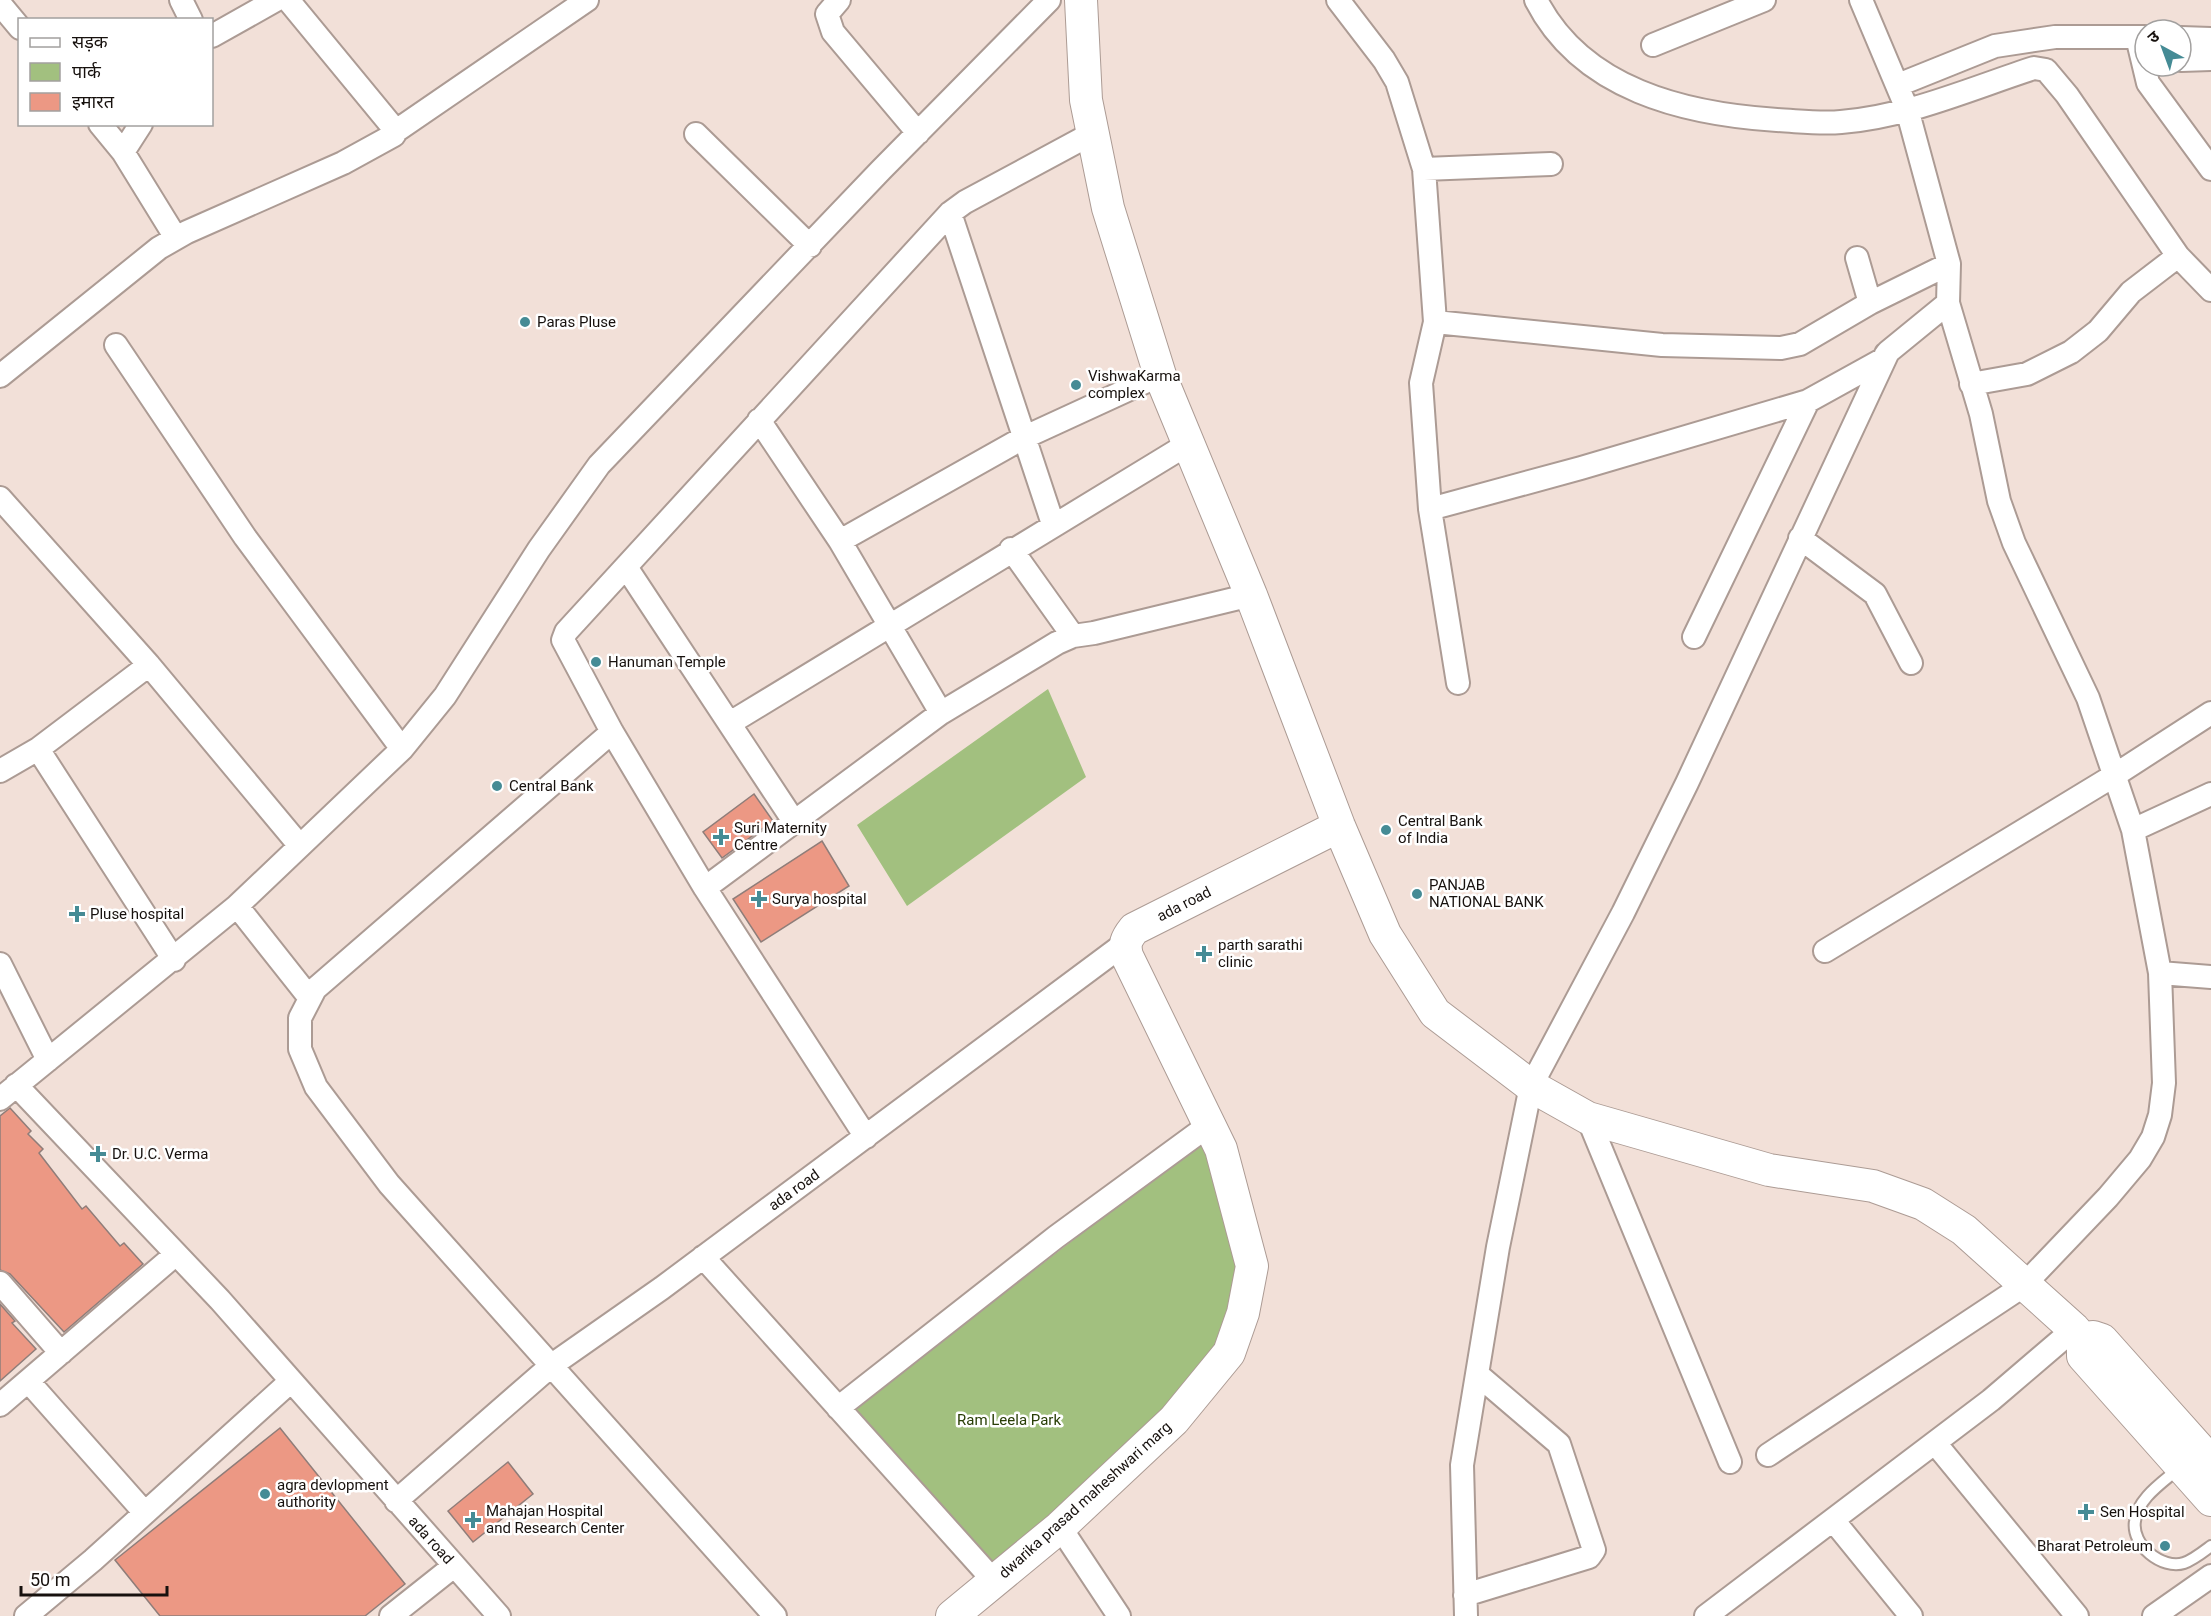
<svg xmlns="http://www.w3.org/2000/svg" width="2211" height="1616" font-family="Roboto,'Noto Sans Devanagari',sans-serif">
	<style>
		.green { fill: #a2c07f }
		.building { fill: #ec9884; stroke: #8f7d79; stroke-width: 1.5 }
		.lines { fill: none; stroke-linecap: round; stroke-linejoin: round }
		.lane-casing { stroke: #ac9b94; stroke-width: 14 }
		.street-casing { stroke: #ac9b94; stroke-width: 26 }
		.secondary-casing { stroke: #ac9b94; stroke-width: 34 }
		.lane { stroke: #fff; stroke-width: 10 }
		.street { stroke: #fff; stroke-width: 22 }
		.secondary { stroke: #fff; stroke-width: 32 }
		.poi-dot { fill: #458b95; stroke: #fff; stroke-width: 2 }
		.labels { text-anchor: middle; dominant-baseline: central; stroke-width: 5; stroke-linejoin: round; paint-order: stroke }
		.poi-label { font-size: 15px; fill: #17110e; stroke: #fff; text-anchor: start }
		.street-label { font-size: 15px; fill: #17110e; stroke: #fff }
		.park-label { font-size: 15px; fill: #293e06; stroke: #fff }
	</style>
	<rect width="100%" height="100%" fill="#f2e0d8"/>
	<!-- green -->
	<path class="green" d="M 1048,689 L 1086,777 L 907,906 L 857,825 Z
		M 1205,1138 L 1246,1271 L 1228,1352 L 993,1568 L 853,1410 Z"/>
	<!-- building -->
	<path class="building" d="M 754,794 L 773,821 L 722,858 L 703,832 Z
		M 822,841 L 849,886 L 761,942 L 733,899 Z
		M 10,1108 L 31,1131 L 28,1134 L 43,1149 L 39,1153 L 82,1209 L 86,1206 L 120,1246 L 124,1243 L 143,1264 L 64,1332 L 10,1274 L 0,1270 L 0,1116 Z
		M 0,1304 L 15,1321 L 12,1323 L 36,1349 L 0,1381 Z
		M 280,1428 L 405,1584 L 365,1616 L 160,1616 L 115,1560 Z
		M 508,1462 L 533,1494 L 473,1542 L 448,1511 Z"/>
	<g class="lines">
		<!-- lane casing -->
		<g class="lane-casing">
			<path id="lane" d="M 2178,1469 C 2162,1483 2138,1498 2135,1521 C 2131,1545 2162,1570 2184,1563 C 2193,1560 2203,1552 2211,1546"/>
		</g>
		<!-- street casing -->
		<g class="street-casing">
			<path id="street" d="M 181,0 L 191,20
				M 839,0 L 827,14 L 833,32 L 918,133
				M 1338,0 L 1384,60 L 1397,82 L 1424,169 L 1435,322 L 1421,383 L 1430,509 L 1458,683
				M 1536,0 C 1582,90 1685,114 1777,120 C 1798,121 1820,124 1841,122 C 1907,117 1972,88 2034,68 L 2046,70 L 2067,95 L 2178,256 L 2211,290
				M 1861,0 L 1907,109 L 1949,264 L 1948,303
				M 0,4 L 20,28
				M 212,36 L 276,0
				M 2137,37 L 2148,83 L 2211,169
				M 2181,38 L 2211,39
				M 1653,45 L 1764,0
				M 2181,60 L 2211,59
				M 1898,85 L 1995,46 L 2055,37 L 2145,37
				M 100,124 L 123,152 L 176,238
				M 396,131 L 587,0
				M 696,134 L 810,246
				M 123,152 L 141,124
				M 1424,169 L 1551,164
				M 950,213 L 1053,524
				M 1857,258 L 1870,303
				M 1435,322 L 1662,345 L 1781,348 L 1800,344 L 1870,303 L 1949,264
				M 116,345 L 245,537 L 402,749
				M 0,376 L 159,248 L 187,232 L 343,163 L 394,135 L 396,131 L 288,0
				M 1971,384 L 2027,374 L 2071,352 L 2098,331 L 2131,292 L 2178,256
				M 759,420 L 840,541 L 941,713
				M 0,498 L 149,665 L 300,846
				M 1430,509 L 1581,468 L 1808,401 L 1884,359 L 1886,354
				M 1800,538 L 1875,594 L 1911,663
				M 840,541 L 1023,438 L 1160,375
				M 1011,549 L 1073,636
				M 626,567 L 795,823
				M 1694,637 L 1808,401
				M 730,723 L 1188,444
				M 612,732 L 315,989 L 300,1018 L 300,1049 L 316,1087 L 389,1184 L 775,1616
				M 38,749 L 174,960
				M 0,771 L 38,749 L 149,665
				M 2133,830 L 2211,794
				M 705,888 L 941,713 L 1057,643 L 1073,636 L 1094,633 L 1251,595
				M 237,906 L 309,997
				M 1825,951 L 2115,775 L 2211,713
				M 0,964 L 48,1060
				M 2160,973 L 2211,977
				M 16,1085 L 220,1300 L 499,1616
				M 0,1099 L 237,906 L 402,749 L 445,696 L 539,549 L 599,465 L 881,170 L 1049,0
				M 1588,1118 L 1730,1462
				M 866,1137 L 705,888 L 612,732 L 563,640 L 566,632 L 950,213 L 965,202 L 1093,133
				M 703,1257 L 994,1581
				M 0,1283 L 61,1353
				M 28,1381 L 145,1513
				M 0,1405 L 176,1254
				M 838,1408 L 1056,1237 L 1209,1125
				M 1935,1443 L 2077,1616
				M 396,1501 L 552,1365 L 662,1288 L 1124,944
				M 1833,1520 L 1911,1616
				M 1060,1527 L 1119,1616
				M 1465,1595 L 1589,1557 L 1594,1550 L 1559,1444 L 1477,1374
				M 26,1616 L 93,1560 L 291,1381
				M 391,1616 L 454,1566
				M 1466,1616 L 1462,1465 L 1498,1247 L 1531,1086 L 1623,913 L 1687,783 L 1888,352 L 1948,303 L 1981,414 L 1999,501 L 2014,543 L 2088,698 L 2133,830 L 2160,973 L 2164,1083 L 2160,1115 L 2153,1137 L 2140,1159 L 2108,1197 L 2023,1286 L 1768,1455
				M 1706,1616 L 1991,1400 L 2074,1329
				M 2154,1616 L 2211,1576"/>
		</g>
		<!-- secondary casing -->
		<g class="secondary-casing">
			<path id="secondary" d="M 1081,0 L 1086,100 L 1108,208 L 1160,375 L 1251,595 L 1339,826 L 1385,934 L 1435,1013 L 1531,1086 L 1588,1118 L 1769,1170 L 1873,1186 L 1923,1204 L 1964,1230 L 2074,1329 L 2083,1339 L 2083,1356 L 2211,1500
				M 2083,1339 L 2093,1337 L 2102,1340 L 2211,1462
				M 952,1616 L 1060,1527 L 1174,1420 L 1229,1353 L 1243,1313 L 1252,1266 L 1221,1149 L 1127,956 C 1124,944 1126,939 1134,929 L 1339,826"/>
		</g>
		<!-- lane -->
		<use href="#lane" class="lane"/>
		<!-- street -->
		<use href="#street" class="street"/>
		<!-- secondary -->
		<use href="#secondary" class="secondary"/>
	</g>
	<!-- markers -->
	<g class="poi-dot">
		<circle cx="525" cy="322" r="6"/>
		<circle cx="1076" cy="385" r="6"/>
		<circle cx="596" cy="662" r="6"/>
		<circle cx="497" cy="786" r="6"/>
		<circle cx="1386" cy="830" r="6"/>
		<path d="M718 828h6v6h6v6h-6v6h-6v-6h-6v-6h6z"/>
		<circle cx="1417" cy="894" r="6"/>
		<path d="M756 890h6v6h6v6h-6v6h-6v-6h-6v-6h6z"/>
		<path d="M74 905h6v6h6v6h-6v6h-6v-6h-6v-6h6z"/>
		<path d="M1201 945h6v6h6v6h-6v6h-6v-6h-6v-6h6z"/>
		<path d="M95 1145h6v6h6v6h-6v6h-6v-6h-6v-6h6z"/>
		<circle cx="265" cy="1494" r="6"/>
		<path d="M2083 1503h6v6h6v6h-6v6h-6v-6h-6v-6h6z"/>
		<path d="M470 1511h6v6h6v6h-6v6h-6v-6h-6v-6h6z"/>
		<circle cx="2165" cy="1546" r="6"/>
	</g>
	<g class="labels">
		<!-- poi labels -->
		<g class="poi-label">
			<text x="537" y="322">Paras Pluse</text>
			<text x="1088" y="376">VishwaKarma<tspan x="1088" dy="17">complex</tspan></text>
			<text x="608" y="662">Hanuman Temple</text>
			<text x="509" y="786">Central Bank</text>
			<text x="1398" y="821">Central Bank<tspan x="1398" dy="17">of India</tspan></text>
			<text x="734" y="828">Suri Maternity<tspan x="734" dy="17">Centre</tspan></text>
			<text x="1429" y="885">PANJAB<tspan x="1429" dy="17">NATIONAL BANK</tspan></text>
			<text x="772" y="899">Surya hospital</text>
			<text x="90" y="914">Pluse hospital</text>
			<text x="1218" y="945">parth sarathi<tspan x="1218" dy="17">clinic</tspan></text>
			<text x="112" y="1154">Dr. U.C. Verma</text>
			<text x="277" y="1485">agra devlopment<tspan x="277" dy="17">authority</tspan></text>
			<text x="486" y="1511">Mahajan Hospital<tspan x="486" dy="17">and Research Center</tspan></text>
			<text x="2100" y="1512">Sen Hospital</text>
			<text x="2153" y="1546" text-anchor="end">Bharat Petroleum</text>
		</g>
		<!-- street labels -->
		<g class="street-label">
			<text transform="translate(1184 904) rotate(-27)">ada road</text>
			<text transform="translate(794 1190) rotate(-36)">ada road</text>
			<text transform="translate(1085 1500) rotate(-42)">dwarika prasad maheshwari marg</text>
			<text transform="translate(431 1540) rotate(48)">ada road</text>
		</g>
		<!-- park labels -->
		<g class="park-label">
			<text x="1009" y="1420">Ram Leela Park</text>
		</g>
	</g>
	<!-- legend -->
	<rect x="18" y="18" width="195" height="108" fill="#ffffff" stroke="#a2a09f" stroke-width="1.5"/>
	<rect x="30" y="38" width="30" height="9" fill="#ffffff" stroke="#a2a09f" stroke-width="1.5"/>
	<text x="72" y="48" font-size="18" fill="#17110e">सड़क</text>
	<rect x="30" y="63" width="30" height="18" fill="#a2c07f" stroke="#a2a09f" stroke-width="1.5"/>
	<text x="72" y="78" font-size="18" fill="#17110e">पार्क</text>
	<rect x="30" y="93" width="30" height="18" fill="#ec9884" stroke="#a2a09f" stroke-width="1.5"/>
	<text x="72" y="108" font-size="18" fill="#17110e">इमारत</text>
	<!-- north arrow -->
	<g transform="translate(2163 48) rotate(319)"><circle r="28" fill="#ffffff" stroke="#a2a09f" stroke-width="1.5"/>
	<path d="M0-4.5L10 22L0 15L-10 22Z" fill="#458b95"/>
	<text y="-9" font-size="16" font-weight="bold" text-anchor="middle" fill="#17110e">उ</text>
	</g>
	<!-- scale -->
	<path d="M21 1586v9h146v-9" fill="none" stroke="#17110e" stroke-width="3"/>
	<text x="30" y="1586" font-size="18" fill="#17110e" stroke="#ffffff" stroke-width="4.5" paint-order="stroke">50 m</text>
</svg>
